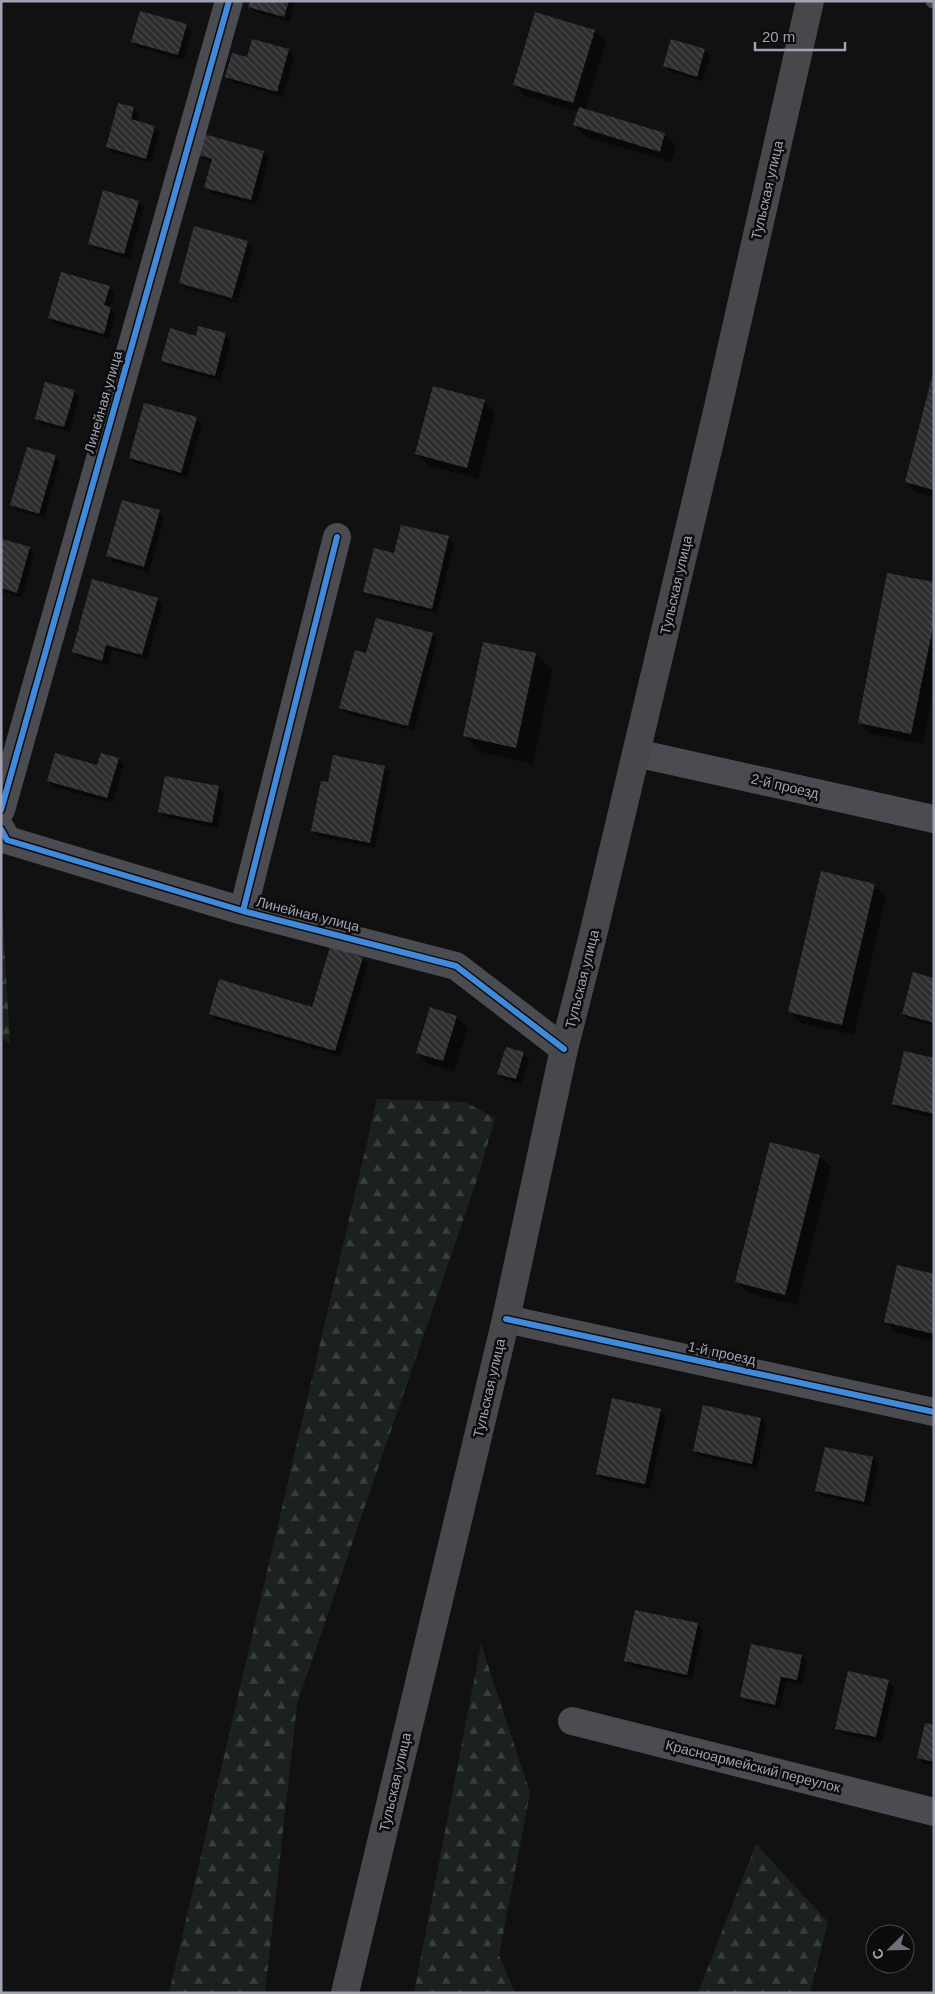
<svg xmlns="http://www.w3.org/2000/svg" width="935" height="1994" font-family="Helvetica,sans-serif">
	<style>
		.forest { fill: url(#forest-firs) }
		.shadow { fill: #0007; fill-rule: evenodd }
		.building { fill: url(#building-back-hatch) }
		.lines { fill: none; stroke-linecap: round; stroke-linejoin: round }
		.lane { stroke: #4b4b52; stroke-width: 15 }
		.street { stroke: #4b4b52; stroke-width: 28 }
		.primary { stroke: #48484c; stroke-width: 28 }
		.cycleway-casing { stroke: #0c0c0d; stroke-width: 9 }
		.cycleway { stroke: #408adc; stroke-width: 6 }
		.labels { text-anchor: middle; dominant-baseline: central; stroke-width: 5; stroke-linejoin: round; paint-order: stroke }
		.street-label { font-size: 14px; fill: #a1a3b4; stroke: #0c0c0d }
	</style>
	<defs>
		<pattern id="forest-firs" width="22" height="20" patternUnits="userSpaceOnUse" patternTransform="scale(1.25)"><rect width="22" height="20" fill="#1b221d"/><path d="M5 1l3.5 6h-7zM16 11l3.5 6h-7z" fill="#393f3b"/></pattern>
		<pattern id="building-back-hatch" width="6" height="6" patternUnits="userSpaceOnUse" patternTransform="scale(1.25)"><rect width="6" height="6" fill="#2e2e31"/><path d="M-1 5l2 2M0 0l6 6M5-1l2 2" fill="none" stroke="#49494c"/></pattern>
	</defs>
	<rect width="100%" height="100%" fill="#111112"/>
	<!-- forest -->
	<path class="forest" d="M 1,888 L 10,1044 L 1,1037 Z
		M 377,1099 L 465,1102 L 495,1118 L 478,1177 L 297,1704 L 265,1993 L 169,1993 Z
		M 481,1644 L 530,1793 L 499,1955 L 515,1993 L 414,1993 Z
		M 756,1844 L 828,1922 L 810,1993 L 698,1993 Z"/>
	<!-- shadow -->
	<path class="shadow" d="M 251,1 L 295,1 L 290,22 L 255,12 L 249,7 Z
		M 186,26 L 192,31 L 184,60 L 138,47 L 132,42 Z
		M 595,31 L 606,42 L 585,111 L 664,135 L 676,146 L 671,162 L 586,137 L 575,125 L 579,112 L 525,96 L 514,84 Z
		M 288,50 L 294,56 L 283,97 L 232,82 L 227,77 L 248,58 Z
		M 704,50 L 710,56 L 702,81 L 669,71 L 664,66 Z
		M 133,108 L 139,114 L 137,122 L 154,127 L 160,132 L 151,163 L 113,152 L 107,147 Z
		M 263,152 L 269,157 L 256,205 L 211,193 L 206,187 L 213,162 L 205,160 L 200,154 Z
		M 138,202 L 144,207 L 130,259 L 95,249 L 89,244 Z
		M 248,242 L 253,247 L 237,303 L 186,288 L 180,283 ZM 185,283 L 238,299 L 238,301 L 185,286 Z
		M 109,287 L 115,292 L 110,308 L 116,314 L 109,339 L 55,324 L 49,318 Z
		M 199,327 L 226,335 L 231,340 L 220,381 L 168,366 L 162,361 L 196,337 Z
		M 934,376 L 934,497 L 917,493 L 906,482 Z
		M 74,391 L 79,396 L 70,432 L 42,424 L 36,419 Z
		M 484,402 L 495,413 L 478,479 L 428,465 L 417,454 Z
		M 196,418 L 202,424 L 187,478 L 135,463 L 130,458 Z
		M 55,456 L 60,461 L 44,518 L 17,510 L 12,505 Z
		M 159,512 L 164,517 L 149,572 L 113,562 L 108,556 Z
		M 448,538 L 454,543 L 437,613 L 370,597 L 365,591 L 395,554 Z
		M 3,540 L 29,548 L 34,553 L 22,597 L 1,592 L 1,547 Z
		M 934,584 L 934,688 L 923,744 L 871,734 L 859,722 Z
		M 157,599 L 163,604 L 147,659 L 112,650 L 107,665 L 78,657 L 73,651 Z
		M 432,634 L 437,640 L 414,731 L 346,713 L 340,708 Z
		M 536,654 L 552,671 L 533,764 L 481,752 L 464,735 Z
		M 118,759 L 124,764 L 112,803 L 54,787 L 48,781 Z
		M 385,767 L 390,772 L 375,848 L 318,836 L 312,830 L 329,783 Z
		M 166,778 L 219,788 L 224,793 L 218,828 L 165,817 L 160,812 Z
		M 874,885 L 886,896 L 854,1035 L 801,1023 L 789,1012 Z
		M 362,958 L 368,964 L 340,1056 L 216,1019 L 210,1013 L 313,1009 Z
		M 934,979 L 934,1026 L 909,1019 L 903,1014 Z
		M 456,1017 L 468,1028 L 454,1072 L 429,1064 L 418,1053 Z
		M 523,1053 L 529,1059 L 521,1084 L 504,1079 L 499,1074 Z
		M 934,1060 L 934,1118 L 899,1109 L 893,1104 Z
		M 819,1156 L 831,1167 L 797,1305 L 748,1293 L 737,1281 Z
		M 934,1275 L 934,1342 L 897,1333 L 886,1322 Z
		M 661,1410 L 666,1416 L 650,1489 L 602,1479 L 597,1473 Z
		M 761,1419 L 766,1424 L 757,1469 L 700,1456 L 694,1451 Z
		M 873,1458 L 878,1464 L 869,1506 L 822,1496 L 816,1491 Z
		M 697,1624 L 703,1630 L 692,1679 L 631,1666 L 626,1661 Z
		M 802,1656 L 807,1662 L 802,1685 L 786,1681 L 780,1709 L 746,1702 L 741,1696 Z
		M 888,1682 L 894,1687 L 882,1742 L 842,1734 L 837,1728 Z
		M 934,1726 L 934,1766 L 924,1764 L 918,1758 Z"/>
	<!-- building -->
	<path class="building" d="M 250,1 L 289,1 L 284,17 L 248,7 Z
		M 140,11 L 187,24 L 178,55 L 131,42 Z
		M 535,12 L 595,30 L 573,103 L 513,85 Z
		M 252,39 L 289,49 L 277,92 L 225,77 L 232,53 L 247,57 Z
		M 671,39 L 705,49 L 697,77 L 663,66 Z
		M 118,103 L 134,107 L 131,119 L 155,126 L 146,159 L 106,147 Z
		M 579,107 L 665,133 L 660,152 L 573,125 Z
		M 204,134 L 264,151 L 251,200 L 204,188 L 212,159 L 199,155 Z
		M 103,190 L 139,201 L 124,254 L 88,244 Z
		M 194,226 L 248,241 L 232,298 L 179,283 Z
		M 61,272 L 110,286 L 104,305 L 111,307 L 104,334 L 48,318 Z
		M 198,326 L 226,333 L 215,376 L 161,361 L 170,328 L 196,336 Z
		M 933,373 L 934,373 L 934,490 L 905,482 Z
		M 45,382 L 75,390 L 64,427 L 35,419 Z
		M 433,386 L 485,400 L 467,468 L 415,454 Z
		M 144,403 L 197,417 L 181,473 L 129,458 Z
		M 27,447 L 56,455 L 39,514 L 10,505 Z
		M 122,500 L 160,510 L 144,567 L 106,556 Z
		M 401,525 L 449,536 L 432,609 L 363,592 L 374,548 L 394,553 Z
		M 2,539 L 30,547 L 17,593 L 1,588 Z
		M 887,573 L 934,582 L 934,622 L 911,734 L 858,723 Z
		M 92,579 L 158,598 L 142,655 L 106,645 L 102,661 L 72,652 Z
		M 376,618 L 433,633 L 408,726 L 339,708 L 355,650 L 366,653 Z
		M 483,642 L 536,653 L 516,748 L 463,736 Z
		M 55,753 L 97,765 L 101,753 L 119,758 L 107,798 L 47,781 Z
		M 333,755 L 385,766 L 370,843 L 311,831 L 321,781 L 328,782 Z
		M 165,776 L 219,786 L 212,823 L 158,812 Z
		M 821,871 L 875,884 L 842,1025 L 788,1012 Z
		M 330,947 L 363,957 L 335,1051 L 209,1014 L 219,979 L 312,1007 Z
		M 913,972 L 934,978 L 934,1023 L 902,1014 Z
		M 430,1007 L 457,1016 L 443,1061 L 416,1053 Z
		M 506,1047 L 524,1052 L 516,1079 L 497,1074 Z
		M 904,1051 L 934,1058 L 934,1114 L 892,1104 Z
		M 770,1142 L 820,1155 L 785,1295 L 735,1282 Z
		M 897,1265 L 934,1274 L 934,1334 L 884,1322 Z
		M 612,1398 L 661,1409 L 645,1484 L 596,1474 Z
		M 703,1405 L 761,1418 L 752,1464 L 693,1451 Z
		M 825,1447 L 873,1457 L 864,1502 L 815,1491 Z
		M 635,1610 L 698,1623 L 687,1675 L 624,1661 Z
		M 751,1644 L 802,1655 L 797,1680 L 781,1677 L 775,1705 L 740,1697 Z
		M 848,1671 L 889,1680 L 876,1737 L 835,1729 Z
		M 925,1723 L 934,1725 L 934,1762 L 917,1758 Z"/>
	<g class="lines">
		<!-- lane -->
		<path class="lane" d="M 933,1 L 934,1"/>
		<!-- street -->
		<path class="street" d="M 636,753 L 934,819
			M 1,810 L 229,1
			M 1,829 L 7,840 L 243,911 L 456,966 L 564,1049
			M 243,911 L 337,537
			M 506,1319 L 934,1412
			M 572,1721 L 934,1812"/>
		<!-- primary -->
		<path class="primary" d="M 345,1993 L 506,1319 L 564,1049 L 592,939 L 716,416 L 810,1"/>
		<!-- cycleway casing -->
		<g class="cycleway-casing">
			<path id="cycleway" d="M 1,810 L 229,1
				M 1,829 L 7,840 L 243,911 L 456,966 L 564,1049
				M 243,911 L 337,537
				M 506,1319 L 934,1412"/>
		</g>
		<!-- cycleway -->
		<use href="#cycleway" class="cycleway"/>
	</g>
	<g class="labels">
		<!-- street labels -->
		<g class="street-label">
			<text transform="translate(767 190) rotate(-77)">Тульская улица</text>
			<text transform="translate(103 402) rotate(-74)">Линейная улица</text>
			<text transform="translate(676 585) rotate(-77)">Тульская улица</text>
			<text transform="translate(785 786) rotate(13)">2-й проезд</text>
			<text transform="translate(308 914) rotate(14)">Линейная улица</text>
			<text transform="translate(582 979) rotate(-76)">Тульская улица</text>
			<text transform="translate(722 1353) rotate(12)">1-й проезд</text>
			<text transform="translate(489 1388) rotate(-77)">Тульская улица</text>
			<text transform="translate(753 1766) rotate(14)">Красноармейский переулок</text>
			<text transform="translate(395 1782) rotate(-77)">Тульская улица</text>
		</g>
	</g>
	<!-- border -->
	<rect width="935" height="1994" fill="none" stroke="#a1a3b4" stroke-width="5"/>
	<!-- north arrow -->
	<g transform="translate(890 1949) rotate(247)"><circle r="24" fill="#0c0c0d" stroke="#484850"/>
	<path d="M0-4L9 19L0 12L-9 19Z" fill="#6f707b"/>
	<text y="-8" font-size="14" font-weight="bold" text-anchor="middle" fill="#a1a3b4">С</text>
	</g>
	<!-- scale -->
	<path d="M755 42v8h90v-8" fill="none" stroke="#a1a3b4" stroke-width="2.5"/>
	<text x="762" y="42" font-size="15" fill="#a1a3b4" stroke="#0c0c0d" stroke-width="4" paint-order="stroke">20 m</text>
</svg>
